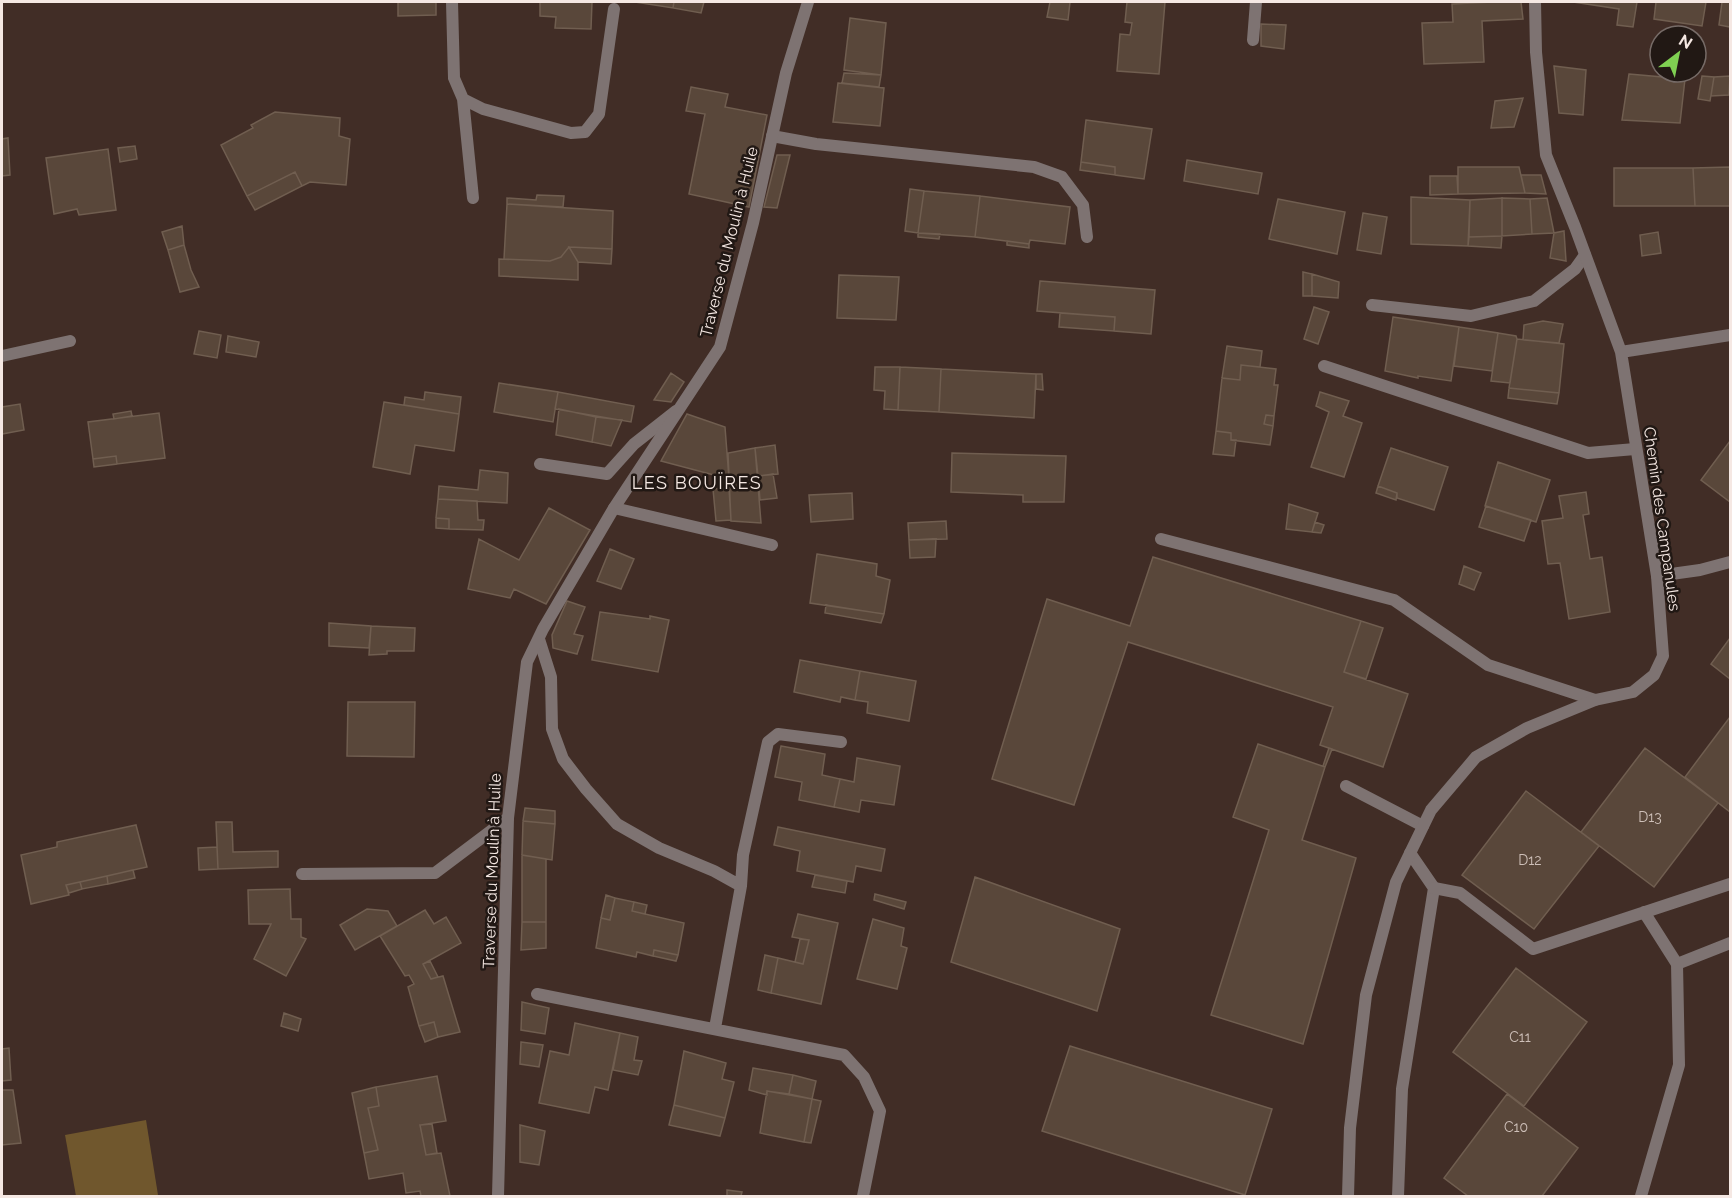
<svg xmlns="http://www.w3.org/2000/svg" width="1732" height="1198" font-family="Raleway,sans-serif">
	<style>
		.green { fill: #70572d }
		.building { fill: #59473a; stroke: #705e50; stroke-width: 1.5 }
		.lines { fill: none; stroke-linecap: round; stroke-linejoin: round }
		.service { stroke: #7e7372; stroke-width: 12 }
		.pedestrian { stroke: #7e7372; stroke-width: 12 }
		.minor { stroke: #7e7372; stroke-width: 12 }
		.labels { text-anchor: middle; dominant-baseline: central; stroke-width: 5; stroke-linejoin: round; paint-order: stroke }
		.number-label { font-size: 14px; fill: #cec0b9 }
		.street-label { font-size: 16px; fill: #f5e8e3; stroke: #211814 }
		.neighbourhood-label { font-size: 18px; letter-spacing: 1.5px; fill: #f5e8e3; stroke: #211814 }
	</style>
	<rect width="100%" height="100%" fill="#412d26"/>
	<!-- green -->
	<path class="green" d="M 146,1120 L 158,1195 L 76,1196 L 65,1135 Z"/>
	<!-- building -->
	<path class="building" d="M 398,2 L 436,2 L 436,15 L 398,16 Z
		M 540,2 L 592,2 L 591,29 L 555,28 L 556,17 L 540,16 Z
		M 635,2 L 674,2 L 673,8 Z
		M 674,2 L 704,2 L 701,13 L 673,8 Z
		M 1050,2 L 1070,2 L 1068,20 L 1047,17 Z
		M 1127,2 L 1165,2 L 1159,74 L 1117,71 L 1120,34 L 1130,35 L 1132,23 L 1125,22 Z
		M 1493,2 L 1521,2 L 1523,19 L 1482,21 L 1484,62 L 1424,64 L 1422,23 L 1453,22 L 1452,4 Z
		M 1573,2 L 1637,2 L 1633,27 L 1617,25 L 1619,9 Z
		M 1656,2 L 1706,2 L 1702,26 L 1654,19 Z
		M 1722,2 L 1730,2 L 1730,27 L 1719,25 Z
		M 850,18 L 886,23 L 881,75 L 844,70 Z
		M 1261,24 L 1286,25 L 1284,49 L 1261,46 Z
		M 1554,66 L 1586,70 L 1583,115 L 1559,113 Z
		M 844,73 L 881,75 L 879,87 L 842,83 Z
		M 1629,74 L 1685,79 L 1680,123 L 1622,120 Z
		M 1702,76 L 1714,77 L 1710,101 L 1698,99 Z
		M 1730,76 L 1729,95 L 1711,96 L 1714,77 Z
		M 838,83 L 884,88 L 880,126 L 833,122 Z
		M 691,87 L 728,94 L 725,107 L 767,115 L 749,207 L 689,194 L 705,114 L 686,111 Z
		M 1523,98 L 1514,127 L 1491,128 L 1495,101 Z
		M 275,112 L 340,118 L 339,136 L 350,139 L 346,185 L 310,182 L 302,186 L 295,172 L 247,196 L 221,145 L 253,128 L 251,125 Z
		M 1086,120 L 1152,129 L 1144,179 L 1115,175 L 1115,167 L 1081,162 Z
		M 8,138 L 10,175 L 2,176 L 2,139 Z
		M 135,146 L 137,159 L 120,162 L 118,148 Z
		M 108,149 L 116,210 L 79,215 L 77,209 L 54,214 L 46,158 Z
		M 777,155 L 790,155 L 777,208 L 764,207 Z
		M 1187,160 L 1262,173 L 1258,194 L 1184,181 Z
		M 1081,162 L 1115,167 L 1115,175 L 1080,170 Z
		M 1458,167 L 1519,167 L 1525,193 L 1458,194 Z
		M 1730,167 L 1730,206 L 1695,206 L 1693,168 Z
		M 1614,168 L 1693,168 L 1695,206 L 1614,206 Z
		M 295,172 L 302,186 L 255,210 L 247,196 Z
		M 1521,175 L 1541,175 L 1546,194 L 1525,193 Z
		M 1430,176 L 1457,176 L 1458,194 L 1430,195 Z
		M 910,189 L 924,191 L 918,233 L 905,231 Z
		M 924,191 L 980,196 L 975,237 L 918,233 Z
		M 537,195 L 564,196 L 563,207 L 507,204 L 507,198 L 536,200 Z
		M 980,196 L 1070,207 L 1065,244 L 1030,240 L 1029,244 L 975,237 Z
		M 1411,197 L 1470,200 L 1468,246 L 1411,244 Z
		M 1502,198 L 1502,236 L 1469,237 L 1470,200 Z
		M 1502,198 L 1530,199 L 1532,234 L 1502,236 Z
		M 1547,198 L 1554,233 L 1532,234 L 1530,199 Z
		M 1278,199 L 1345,212 L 1337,254 L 1269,239 Z
		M 507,204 L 613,211 L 612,249 L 569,247 L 561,257 L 550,261 L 504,259 Z
		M 1363,213 L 1387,217 L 1381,254 L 1357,250 Z
		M 182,226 L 184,245 L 168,250 L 162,232 Z
		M 1564,231 L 1566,261 L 1550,258 L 1554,233 Z
		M 1658,232 L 1661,253 L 1642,256 L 1640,235 Z
		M 918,233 L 940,234 L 939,239 L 918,237 Z
		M 1502,236 L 1501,248 L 1468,246 L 1469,237 Z
		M 1007,241 L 1029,244 L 1029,248 L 1007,245 Z
		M 184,245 L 191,270 L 199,287 L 180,292 L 168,250 Z
		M 569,247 L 578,262 L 578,280 L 499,276 L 499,259 L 550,261 L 561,257 Z
		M 569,247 L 612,249 L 611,264 L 578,262 Z
		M 1303,272 L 1312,274 L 1312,296 L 1303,296 Z
		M 1312,274 L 1339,282 L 1338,298 L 1312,296 Z
		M 839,275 L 899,277 L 896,320 L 837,318 Z
		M 1040,281 L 1155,290 L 1151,334 L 1114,331 L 1115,317 L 1037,311 Z
		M 1314,307 L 1329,312 L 1318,344 L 1304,339 Z
		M 1060,313 L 1115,317 L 1114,331 L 1059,327 Z
		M 1393,317 L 1459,327 L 1451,381 L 1418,376 L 1418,378 L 1385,371 Z
		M 1543,321 L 1563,324 L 1559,343 L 1523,340 L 1524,325 Z
		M 1459,327 L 1498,333 L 1492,371 L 1454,366 Z
		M 199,331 L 221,335 L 217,358 L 194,354 Z
		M 1498,333 L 1516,336 L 1517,339 L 1510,383 L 1491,381 Z
		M 228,336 L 259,342 L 256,357 L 226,352 Z
		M 1517,339 L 1564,344 L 1559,393 L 1509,388 Z
		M 1227,346 L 1262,351 L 1260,367 L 1241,365 L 1240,380 L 1222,378 Z
		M 1241,365 L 1276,369 L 1274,385 L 1278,385 L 1274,416 L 1266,415 L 1264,424 L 1273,426 L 1270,445 L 1231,440 L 1231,433 L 1216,431 L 1222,378 L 1240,380 Z
		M 875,367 L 900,367 L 898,410 L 884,409 L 885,391 L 874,390 Z
		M 900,367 L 941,369 L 939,412 L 898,410 Z
		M 941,369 L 1036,374 L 1034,418 L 939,412 Z
		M 671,373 L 684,382 L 671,402 L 654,400 Z
		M 1036,374 L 1042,374 L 1043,390 L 1036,389 Z
		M 499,383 L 558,392 L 553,422 L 494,412 Z
		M 1509,388 L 1559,393 L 1557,404 L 1508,398 Z
		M 425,392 L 461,397 L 459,414 L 404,405 L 405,397 L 424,400 Z
		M 558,392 L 634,406 L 631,422 L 555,409 Z
		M 1320,392 L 1349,401 L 1343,416 L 1362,423 L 1344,477 L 1311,467 L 1329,412 L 1316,406 Z
		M 384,402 L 459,414 L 454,451 L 415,445 L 410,474 L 373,467 Z
		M 20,404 L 24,430 L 2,434 L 2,407 Z
		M 559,409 L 596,417 L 592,442 L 556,435 Z
		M 131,411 L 132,416 L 114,419 L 113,414 Z
		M 159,413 L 165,458 L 117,464 L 116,456 L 93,459 L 88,422 Z
		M 687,414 L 725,427 L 729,479 L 661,461 Z
		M 1266,415 L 1274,416 L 1273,426 L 1264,424 Z
		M 596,417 L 622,420 L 611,446 L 592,442 Z
		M 1216,431 L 1231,433 L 1231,440 L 1236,440 L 1234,456 L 1213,454 Z
		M 1730,441 L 1730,502 L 1701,480 Z
		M 775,445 L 778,474 L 758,476 L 755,448 Z
		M 755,448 L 761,523 L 731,521 L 728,453 Z
		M 1391,448 L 1448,467 L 1434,510 L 1397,498 L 1397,493 L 1378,486 Z
		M 952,453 L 1066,456 L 1064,502 L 1023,502 L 1023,495 L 951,492 Z
		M 116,456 L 117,464 L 94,467 L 93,459 Z
		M 1498,462 L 1550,480 L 1536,522 L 1485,506 Z
		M 480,470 L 508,473 L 507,503 L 438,499 L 439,486 L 478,490 Z
		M 773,474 L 777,498 L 760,500 L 758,476 Z
		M 1378,486 L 1397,493 L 1396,500 L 1376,493 Z
		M 729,488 L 731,520 L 716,521 L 713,489 Z
		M 1586,492 L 1589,514 L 1583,515 L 1590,559 L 1602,557 L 1610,612 L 1569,619 L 1560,563 L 1548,564 L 1542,521 L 1563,518 L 1559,496 Z
		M 852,493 L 853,519 L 811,522 L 809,495 Z
		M 438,499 L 477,501 L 478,520 L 484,520 L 483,530 L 449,529 L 449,519 L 436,518 Z
		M 1289,504 L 1318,513 L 1312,532 L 1286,529 Z
		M 1486,506 L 1531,520 L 1524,541 L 1479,527 Z
		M 549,508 L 590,530 L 546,604 L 514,589 L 510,598 L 468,589 L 479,539 L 519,560 Z
		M 436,518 L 449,519 L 449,529 L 436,528 Z
		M 946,521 L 947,539 L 909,540 L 908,523 Z
		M 1315,522 L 1324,525 L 1321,533 L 1312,532 Z
		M 936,539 L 935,557 L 910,558 L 909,540 Z
		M 610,549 L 634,559 L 621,589 L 597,581 Z
		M 817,554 L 877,564 L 876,576 L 890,580 L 884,614 L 810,603 Z
		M 1153,557 L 1361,621 L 1344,672 L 1408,694 L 1383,767 L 1320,745 L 1333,707 L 1128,642 L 1074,805 L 992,779 L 1047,599 L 1130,626 Z
		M 1464,566 L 1481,573 L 1474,590 L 1459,584 Z
		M 567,601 L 585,607 L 574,634 L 583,636 L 577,654 L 553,648 L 552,635 Z
		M 826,605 L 884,614 L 881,623 L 825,613 Z
		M 600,612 L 650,619 L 650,616 L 669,620 L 658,672 L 592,660 Z
		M 1361,621 L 1383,628 L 1366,679 L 1344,672 Z
		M 329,623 L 371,626 L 369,648 L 329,646 Z
		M 371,626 L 415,628 L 414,651 L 387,651 L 387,654 L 369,655 Z
		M 1730,638 L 1730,679 L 1711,664 Z
		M 800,660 L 860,671 L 855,700 L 841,697 L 840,702 L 794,692 Z
		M 860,671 L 916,681 L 909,721 L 867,713 L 868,702 L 855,700 Z
		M 348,702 L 415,702 L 414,757 L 347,756 Z
		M 1730,717 L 1730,812 L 1685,777 Z
		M 1258,744 L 1325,767 L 1302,840 L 1356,858 L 1303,1044 L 1211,1015 L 1269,830 L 1233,817 Z
		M 781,746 L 825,754 L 822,775 L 840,779 L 834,807 L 799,800 L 802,782 L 775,777 Z
		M 1329,748 L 1332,749 L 1325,767 L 1323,766 Z
		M 1645,748 L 1718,803 L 1654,887 L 1581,832 Z
		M 857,758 L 900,766 L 894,805 L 861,800 L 859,812 L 834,807 L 840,779 L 854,782 Z
		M 1526,791 L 1599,846 L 1534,929 L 1462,875 Z
		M 525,808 L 555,811 L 555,824 L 523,821 Z
		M 523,821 L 555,824 L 552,860 L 522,855 Z
		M 216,822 L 232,822 L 233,852 L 278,851 L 278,867 L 218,869 Z
		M 136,825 L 147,867 L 66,885 L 69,895 L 31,904 L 21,855 L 57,847 L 57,842 Z
		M 778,827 L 885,849 L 881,871 L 856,866 L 853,882 L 797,871 L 800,851 L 774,845 Z
		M 217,847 L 218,869 L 199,870 L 198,848 Z
		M 522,855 L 546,859 L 546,922 L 522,922 Z
		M 133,870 L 135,878 L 108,884 L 107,876 Z
		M 815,875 L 847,881 L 845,893 L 812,887 Z
		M 107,876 L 108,884 L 82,889 L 80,882 Z
		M 975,877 L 1120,929 L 1097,1011 L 951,962 Z
		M 80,882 L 82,889 L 69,893 L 66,885 Z
		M 290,889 L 291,919 L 301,919 L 301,937 L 306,939 L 286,976 L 254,959 L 271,924 L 249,924 L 248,890 Z
		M 875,894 L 906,902 L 904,909 L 874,900 Z
		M 606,895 L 615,898 L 610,920 L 601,918 Z
		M 615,898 L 634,902 L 632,911 L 684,923 L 678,955 L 654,950 L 653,956 L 637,952 L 636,957 L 596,948 L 601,918 L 610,920 Z
		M 634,902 L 647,905 L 645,914 L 632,911 Z
		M 367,909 L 388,911 L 397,926 L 355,950 L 340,925 Z
		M 425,910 L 434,924 L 446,917 L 461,943 L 423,964 L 431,979 L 443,976 L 460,1032 L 438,1037 L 434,1022 L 419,1026 L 408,987 L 414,984 L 409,975 L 405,976 L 380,936 Z
		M 798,914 L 838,923 L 821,1004 L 771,993 L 778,958 L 803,964 L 809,940 L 792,937 Z
		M 873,919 L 904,928 L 901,946 L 907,948 L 897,989 L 857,979 Z
		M 522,922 L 546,922 L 546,948 L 521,950 Z
		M 800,939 L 809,940 L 803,964 L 795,962 Z
		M 654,950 L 678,955 L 676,961 L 653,956 Z
		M 765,955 L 778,958 L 771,993 L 758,990 Z
		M 430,961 L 438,977 L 431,979 L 423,964 Z
		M 1516,968 L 1587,1022 L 1524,1106 L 1453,1052 Z
		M 522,1002 L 549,1008 L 545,1034 L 521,1030 Z
		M 284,1013 L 301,1019 L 298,1031 L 281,1026 Z
		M 434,1022 L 438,1037 L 425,1042 L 419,1026 Z
		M 575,1023 L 620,1033 L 608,1090 L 595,1087 L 589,1113 L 539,1103 L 550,1051 L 569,1055 Z
		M 620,1033 L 638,1037 L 634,1060 L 642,1061 L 638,1075 L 613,1070 Z
		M 521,1042 L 543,1045 L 539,1067 L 520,1064 Z
		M 1070,1046 L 1272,1109 L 1245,1195 L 1042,1131 Z
		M 9,1048 L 11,1080 L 2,1081 L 2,1049 Z
		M 684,1051 L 726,1063 L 722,1079 L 734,1082 L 725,1118 L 674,1105 Z
		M 753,1068 L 793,1075 L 789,1094 L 767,1091 L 767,1095 L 749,1090 Z
		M 793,1075 L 816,1081 L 812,1099 L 789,1094 Z
		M 437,1076 L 446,1121 L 420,1125 L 426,1155 L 441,1153 L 450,1196 L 421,1196 L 420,1191 L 406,1193 L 403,1173 L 369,1179 L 364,1153 L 378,1150 L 368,1108 L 379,1106 L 376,1087 Z
		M 376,1087 L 379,1106 L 368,1108 L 378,1150 L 364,1153 L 352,1093 Z
		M 2,1090 L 13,1090 L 21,1143 L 2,1145 Z
		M 767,1091 L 812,1099 L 804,1142 L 760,1133 Z
		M 1507,1094 L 1578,1148 L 1542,1196 L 1468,1196 L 1444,1178 Z
		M 812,1099 L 821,1101 L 811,1143 L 804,1142 Z
		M 674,1105 L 725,1118 L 720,1136 L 669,1125 Z
		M 432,1124 L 437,1153 L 426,1155 L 420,1125 Z
		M 520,1125 L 545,1131 L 539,1165 L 520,1162 Z
		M 727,1190 L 742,1192 L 741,1196 L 727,1196 Z"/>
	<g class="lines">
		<!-- service -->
		<path class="service" d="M 452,2 L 454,78 L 463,99 L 483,109 L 571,133 L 585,132 L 599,114 L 614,9
			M 1253,40 L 1256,2
			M 463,99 L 473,198
			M 772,136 L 816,144 L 1034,167 L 1062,177 L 1083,205 L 1087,237
			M 1372,305 L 1471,316 L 1534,301 L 1575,269 L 1585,255
			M 2,356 L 70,341
			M 1324,366 L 1588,453 L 1635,449
			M 540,464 L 607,474 L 634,444 L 676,411
			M 614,508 L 772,545
			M 1161,539 L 1394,600 L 1488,665 L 1595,700
			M 539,639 L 551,677 L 552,729 L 563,759 L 586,789 L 617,824 L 659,848 L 714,871 L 741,886
			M 1346,786 L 1423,826
			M 302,874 L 435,873 L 508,818
			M 537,994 L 844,1055 L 864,1077 L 880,1111 L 863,1196
			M 715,1028 L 741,886 L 743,855 L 768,742 L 778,734 L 841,742
			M 1398,1196 L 1402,1089 L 1434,888 L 1410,853"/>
		<!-- pedestrian -->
		<path class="pedestrian" d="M 1657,576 L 1700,570 L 1730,562
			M 1434,888 L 1460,893 L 1533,949 L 1730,884
			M 1644,912 L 1677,964 L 1730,943
			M 1641,1196 L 1679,1065 L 1677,964"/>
		<!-- minor -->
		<path class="minor" d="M 1621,352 L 1730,335
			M 498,1196 L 508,818 L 527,662 L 543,629 L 614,508 L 720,347 L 753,223 L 786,73 L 808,2
			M 1348,1196 L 1350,1128 L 1366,995 L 1396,882 L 1431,810 L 1476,757 L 1527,728 L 1595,700 L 1633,692 L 1654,675 L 1663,656 L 1657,576 L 1621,352 L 1575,227 L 1546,155 L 1536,52 L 1535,2"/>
	</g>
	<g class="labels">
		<!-- number labels -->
		<g class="number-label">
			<text x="1650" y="817">D13</text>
			<text x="1530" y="860">D12</text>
			<text x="1520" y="1037">C11</text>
			<text x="1516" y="1127">C10</text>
		</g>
		<!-- street labels -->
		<g class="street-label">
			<text transform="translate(729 242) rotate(-76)">Traverse du Moulin à Huile</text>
			<text transform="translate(1662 519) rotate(82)">Chemin des Campanules</text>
			<text transform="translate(492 871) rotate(-88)">Traverse du Moulin à Huile</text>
		</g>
		<!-- neighbourhood labels -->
		<g class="neighbourhood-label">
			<text x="697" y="482">LES BOUÏRES</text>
		</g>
	</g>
	<!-- border -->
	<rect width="1732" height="1198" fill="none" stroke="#f5e8e3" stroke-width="6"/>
	<!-- north arrow -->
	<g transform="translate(1678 54) rotate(32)"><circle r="28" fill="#211814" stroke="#766b67" stroke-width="1.5"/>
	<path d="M0-4.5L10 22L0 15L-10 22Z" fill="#7fd052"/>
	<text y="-9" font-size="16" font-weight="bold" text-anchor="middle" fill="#f5e8e3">N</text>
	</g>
</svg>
